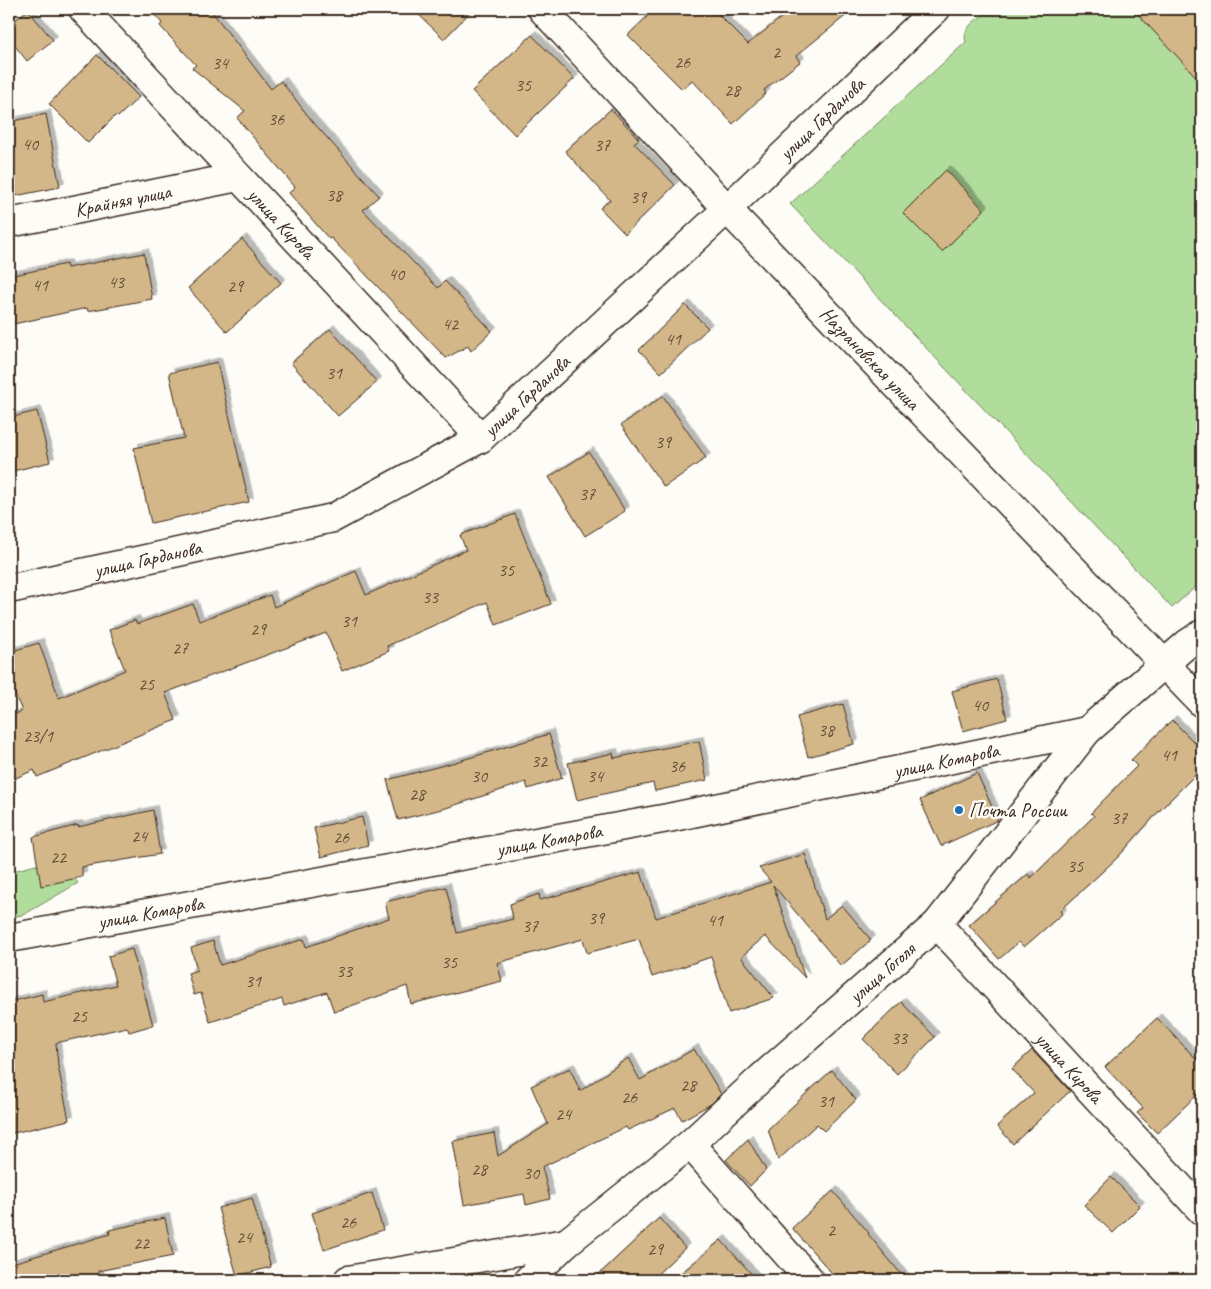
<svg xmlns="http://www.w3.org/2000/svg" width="1211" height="1289" font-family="Caveat,sans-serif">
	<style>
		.green { fill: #b0dd9c; stroke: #76845d }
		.building { fill: #d4b788; stroke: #3b2a1e; filter: url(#shadow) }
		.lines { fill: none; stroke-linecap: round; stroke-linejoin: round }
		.street-casing { stroke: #3b2a1e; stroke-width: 31 }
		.secondary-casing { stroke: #3b2a1e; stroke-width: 31 }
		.street { stroke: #fdfcf7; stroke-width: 28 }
		.secondary { stroke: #fdfcf7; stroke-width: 28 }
		.poi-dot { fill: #1f6fb2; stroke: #fdfcf7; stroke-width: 2 }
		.labels { text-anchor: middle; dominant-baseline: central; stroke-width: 5; stroke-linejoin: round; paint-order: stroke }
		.number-label { font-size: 18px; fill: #614d38 }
		.street-label { font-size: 20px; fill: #3b2a1e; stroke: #fdfcf7 }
		.poi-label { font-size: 20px; fill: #3b2a1e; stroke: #fdfcf7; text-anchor: start }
	</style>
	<defs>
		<filter id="shadow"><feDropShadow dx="4.5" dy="-4.5" stdDeviation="0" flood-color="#0004"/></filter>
	</defs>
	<rect width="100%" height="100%" fill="#fdfcf7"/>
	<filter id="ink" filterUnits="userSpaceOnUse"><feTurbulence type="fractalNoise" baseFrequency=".02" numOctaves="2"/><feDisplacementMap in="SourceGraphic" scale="10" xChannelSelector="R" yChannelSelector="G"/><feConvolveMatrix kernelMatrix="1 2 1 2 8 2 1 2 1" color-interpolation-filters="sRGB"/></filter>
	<g filter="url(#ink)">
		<!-- green -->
		<path class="green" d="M 1002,9 L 1202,9 L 1202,581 L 1172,608 L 790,204 L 966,42 C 961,27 978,19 989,11 L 995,16 Z
			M 59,859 L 78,883 L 25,914 L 9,918 L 9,872 Z"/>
		<!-- building -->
		<path class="building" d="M 149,9 L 210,9 L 271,89 L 281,81 L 313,122 L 379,196 L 363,210 L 438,288 L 445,281 L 492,331 L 471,351 L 468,346 L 446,358 L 331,238 L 329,239 L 289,193 L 295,187 L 237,118 L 245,111 L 192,68 L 196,65 L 160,26 L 162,23 Z
			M 413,9 L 473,9 L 444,39 Z
			M 655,9 L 713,9 L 748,44 L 792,9 L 854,9 L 796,56 L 800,62 L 764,90 L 766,93 L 733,124 L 692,80 L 682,89 L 628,35 Z
			M 1133,9 L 1202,9 L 1202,83 Z
			M 28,10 L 53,40 L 27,61 L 9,38 L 9,25 Z
			M 532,35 L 574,79 L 515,135 L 472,91 Z
			M 97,55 L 139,97 L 118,117 L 116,115 L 88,143 L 49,104 Z
			M 611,109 L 639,139 L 634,143 L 675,185 L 625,234 L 600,208 L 610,200 L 565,151 Z
			M 46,114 L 60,187 L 15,196 L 9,167 L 9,122 Z
			M 946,170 L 984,210 L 942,252 L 903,213 Z
			M 242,239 L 281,283 L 227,332 L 188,288 Z
			M 144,253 L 152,299 L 88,311 L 87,308 L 9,325 L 9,276 L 66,264 L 67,268 Z
			M 685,305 L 708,328 L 661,373 L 639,350 Z
			M 330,329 L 377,382 L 338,416 L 291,363 Z
			M 217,362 L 249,502 L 151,523 L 134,448 L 184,438 L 169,373 Z
			M 663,396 L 706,458 L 664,487 L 621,425 Z
			M 37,411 L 50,462 L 9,472 L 9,418 Z
			M 589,452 L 625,511 L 585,536 L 549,477 Z
			M 515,514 L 551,604 L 496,625 L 487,602 L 387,646 L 389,651 L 342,671 L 326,633 L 165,693 L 176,720 L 37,777 L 34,770 L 9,781 L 9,717 L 22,711 L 9,681 L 9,652 L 39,643 L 59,698 L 125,670 L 109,630 L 135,620 L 137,624 L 193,604 L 199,621 L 270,595 L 274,607 L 356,571 L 366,595 L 466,550 L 460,535 Z
			M 997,679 L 1007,719 L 963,731 L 952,691 Z
			M 843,704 L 854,744 L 808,757 L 797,717 Z
			M 1172,720 L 1202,750 L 1202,768 L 1160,810 L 1118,857 L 1060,911 L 1062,914 L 1024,947 L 1019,942 L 999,959 L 969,925 L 1028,874 L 1031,878 L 1094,816 L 1091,813 L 1137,766 L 1131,760 Z
			M 549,734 L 562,778 L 528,789 L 526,782 L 446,808 L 398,820 L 387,780 L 452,763 Z
			M 699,741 L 707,780 L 655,791 L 653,783 L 577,800 L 568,763 L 613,753 L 614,758 Z
			M 977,773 L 998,820 L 941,846 L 920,800 Z
			M 153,810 L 160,854 L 82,867 L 82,877 L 41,886 L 33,837 L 78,825 L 78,827 Z
			M 362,817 L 368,845 L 321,857 L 314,828 Z
			M 805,854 L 825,919 L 842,905 L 871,940 L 841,966 L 773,885 L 805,978 L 765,936 L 741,957 L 774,998 L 729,1013 L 711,957 L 652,977 L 639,939 L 587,953 L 583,939 L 497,963 L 502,981 L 411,1004 L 407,986 L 334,1012 L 327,992 L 284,1006 L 282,999 L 210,1022 L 201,993 L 194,995 L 188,973 L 197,970 L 191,948 L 213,941 L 220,965 L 304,939 L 306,947 L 389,918 L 385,902 L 446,887 L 457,933 L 513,919 L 510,904 L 539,894 L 540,900 L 641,872 L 656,918 L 771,882 L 759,868 Z
			M 132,949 L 153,1025 L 129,1032 L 127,1027 L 56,1043 L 58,1066 L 69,1120 L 9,1134 L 9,1002 L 42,994 L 43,1002 L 116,985 L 108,956 Z
			M 901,1002 L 935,1037 L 897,1074 L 863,1039 Z
			M 1157,1018 L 1202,1065 L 1202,1090 L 1157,1133 L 1137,1113 L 1143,1108 L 1105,1067 Z
			M 694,1049 L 721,1094 L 711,1104 L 682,1120 L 675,1108 L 628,1130 L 626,1127 L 542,1167 L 550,1199 L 526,1205 L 524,1194 L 464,1205 L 453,1141 L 494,1133 L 498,1156 L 548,1124 L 531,1086 L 570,1068 L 580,1091 L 628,1058 L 640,1080 Z
			M 1032,1050 L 1070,1091 L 1013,1144 L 997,1126 L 1034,1093 L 1012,1069 Z
			M 832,1070 L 856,1100 L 824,1131 L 817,1124 L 778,1160 L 768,1129 Z
			M 748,1139 L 766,1170 L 750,1186 L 726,1160 Z
			M 1111,1177 L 1140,1206 L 1113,1233 L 1084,1205 Z
			M 833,1191 L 869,1233 L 868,1234 L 906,1280 L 838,1280 L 792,1228 Z
			M 372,1193 L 383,1230 L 324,1250 L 312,1213 Z
			M 252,1198 L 271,1267 L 237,1276 L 218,1208 Z
			M 165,1218 L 173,1256 L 98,1271 L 100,1280 L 9,1280 L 9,1264 L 110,1234 L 109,1230 Z
			M 659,1218 L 685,1248 L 651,1280 L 593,1280 Z
			M 721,1240 L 757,1280 L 673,1280 Z"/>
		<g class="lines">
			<!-- street casing -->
			<g class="street-casing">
				<g id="street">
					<path id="s1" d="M 83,9 L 481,438"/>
					<path id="s2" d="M 9,223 L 238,177"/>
					<path id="s3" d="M 9,589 L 333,518 L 481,438 L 727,209"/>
					<path id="s4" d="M 937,924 L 1202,1211"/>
					<path id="s5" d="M 9,938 L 668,818 L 1087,731"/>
					<path d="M 690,1144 L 810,1280"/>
					<path d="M 348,1280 L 566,1243"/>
					<path id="s6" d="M 528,1280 L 566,1243 L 690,1144 L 761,1078 L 937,924 L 1087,731 L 1187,644 L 1202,634"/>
				</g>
			</g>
			<!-- secondary casing -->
			<g class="secondary-casing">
				<g id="secondary">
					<path id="s7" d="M 542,9 L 727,209 L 1202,703"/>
					<path id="s8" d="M 727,209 L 936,9"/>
				</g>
			</g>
			<!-- street -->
			<use href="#street" class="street"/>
			<!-- secondary -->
			<use href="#secondary" class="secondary"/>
		</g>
	</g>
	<!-- markers -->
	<circle class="poi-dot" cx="959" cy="810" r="5"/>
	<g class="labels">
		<!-- number labels -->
		<g class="number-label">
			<text x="776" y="52">2</text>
			<text x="682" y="62">26</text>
			<text x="220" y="63">34</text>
			<text x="523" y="85">35</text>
			<text x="732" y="90">28</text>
			<text x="276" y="119">36</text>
			<text x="30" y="144">40</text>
			<text x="602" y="145">37</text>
			<text x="334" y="195">38</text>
			<text x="638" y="197">39</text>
			<text x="396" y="274">40</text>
			<text x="116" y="282">43</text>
			<text x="40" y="285">41</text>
			<text x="235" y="286">29</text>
			<text x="450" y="324">42</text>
			<text x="673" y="339">41</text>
			<text x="334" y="373">31</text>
			<text x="663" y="442">39</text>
			<text x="587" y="494">37</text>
			<text x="506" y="570">35</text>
			<text x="430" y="597">33</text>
			<text x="349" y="621">31</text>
			<text x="258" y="629">29</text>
			<text x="180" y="648">27</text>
			<text x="146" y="684">25</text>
			<text x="980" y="705">40</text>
			<text x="826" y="730">38</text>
			<text x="38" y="736">23/1</text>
			<text x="1169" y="755">41</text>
			<text x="539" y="761">32</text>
			<text x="677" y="766">36</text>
			<text x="479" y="776">30</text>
			<text x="595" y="776">34</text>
			<text x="417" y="794">28</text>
			<text x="1119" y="818">37</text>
			<text x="139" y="836">24</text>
			<text x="341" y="837">26</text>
			<text x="58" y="857">22</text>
			<text x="1075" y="866">35</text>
			<text x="596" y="918">39</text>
			<text x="715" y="920">41</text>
			<text x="530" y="926">37</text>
			<text x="449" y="962">35</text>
			<text x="344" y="971">33</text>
			<text x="253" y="981">31</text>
			<text x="79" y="1016">25</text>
			<text x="899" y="1038">33</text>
			<text x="688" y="1085">28</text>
			<text x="629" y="1097">26</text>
			<text x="826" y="1101">31</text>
			<text x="563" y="1114">24</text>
			<text x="479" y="1169">28</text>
			<text x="531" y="1173">30</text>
			<text x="348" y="1222">26</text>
			<text x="831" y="1230">2</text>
			<text x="244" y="1237">24</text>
			<text x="141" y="1243">22</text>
			<text x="655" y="1249">29</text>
		</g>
		<!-- street labels -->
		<g class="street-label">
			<text stroke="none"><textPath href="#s8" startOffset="131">улица Гарданова</textPath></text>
			<text stroke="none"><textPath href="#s2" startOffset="116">Крайняя улица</textPath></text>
			<text stroke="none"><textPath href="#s1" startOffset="292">улица Кирова</textPath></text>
			<text stroke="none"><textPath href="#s7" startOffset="479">Назрановская улица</textPath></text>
			<text stroke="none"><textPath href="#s3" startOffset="562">улица Гарданова</textPath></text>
			<text stroke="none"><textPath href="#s3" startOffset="142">улица Гарданова</textPath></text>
			<text stroke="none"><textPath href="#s5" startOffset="954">улица Комарова</textPath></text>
			<text stroke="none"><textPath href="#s5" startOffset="549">улица Комарова</textPath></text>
			<text stroke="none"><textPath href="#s5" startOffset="144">улица Комарова</textPath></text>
			<text stroke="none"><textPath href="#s6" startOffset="469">улица Гоголя</textPath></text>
			<text stroke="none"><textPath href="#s4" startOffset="195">улица Кирова</textPath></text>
		</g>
		<!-- poi labels -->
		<g class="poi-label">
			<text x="969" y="810">Почта России</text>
		</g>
	</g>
	<!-- margin -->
	<rect width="1211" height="1289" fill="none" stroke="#fdfcf7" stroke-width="30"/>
	<rect x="15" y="15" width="1181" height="1259" fill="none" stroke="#3b2a1e" stroke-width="2" filter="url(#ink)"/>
</svg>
